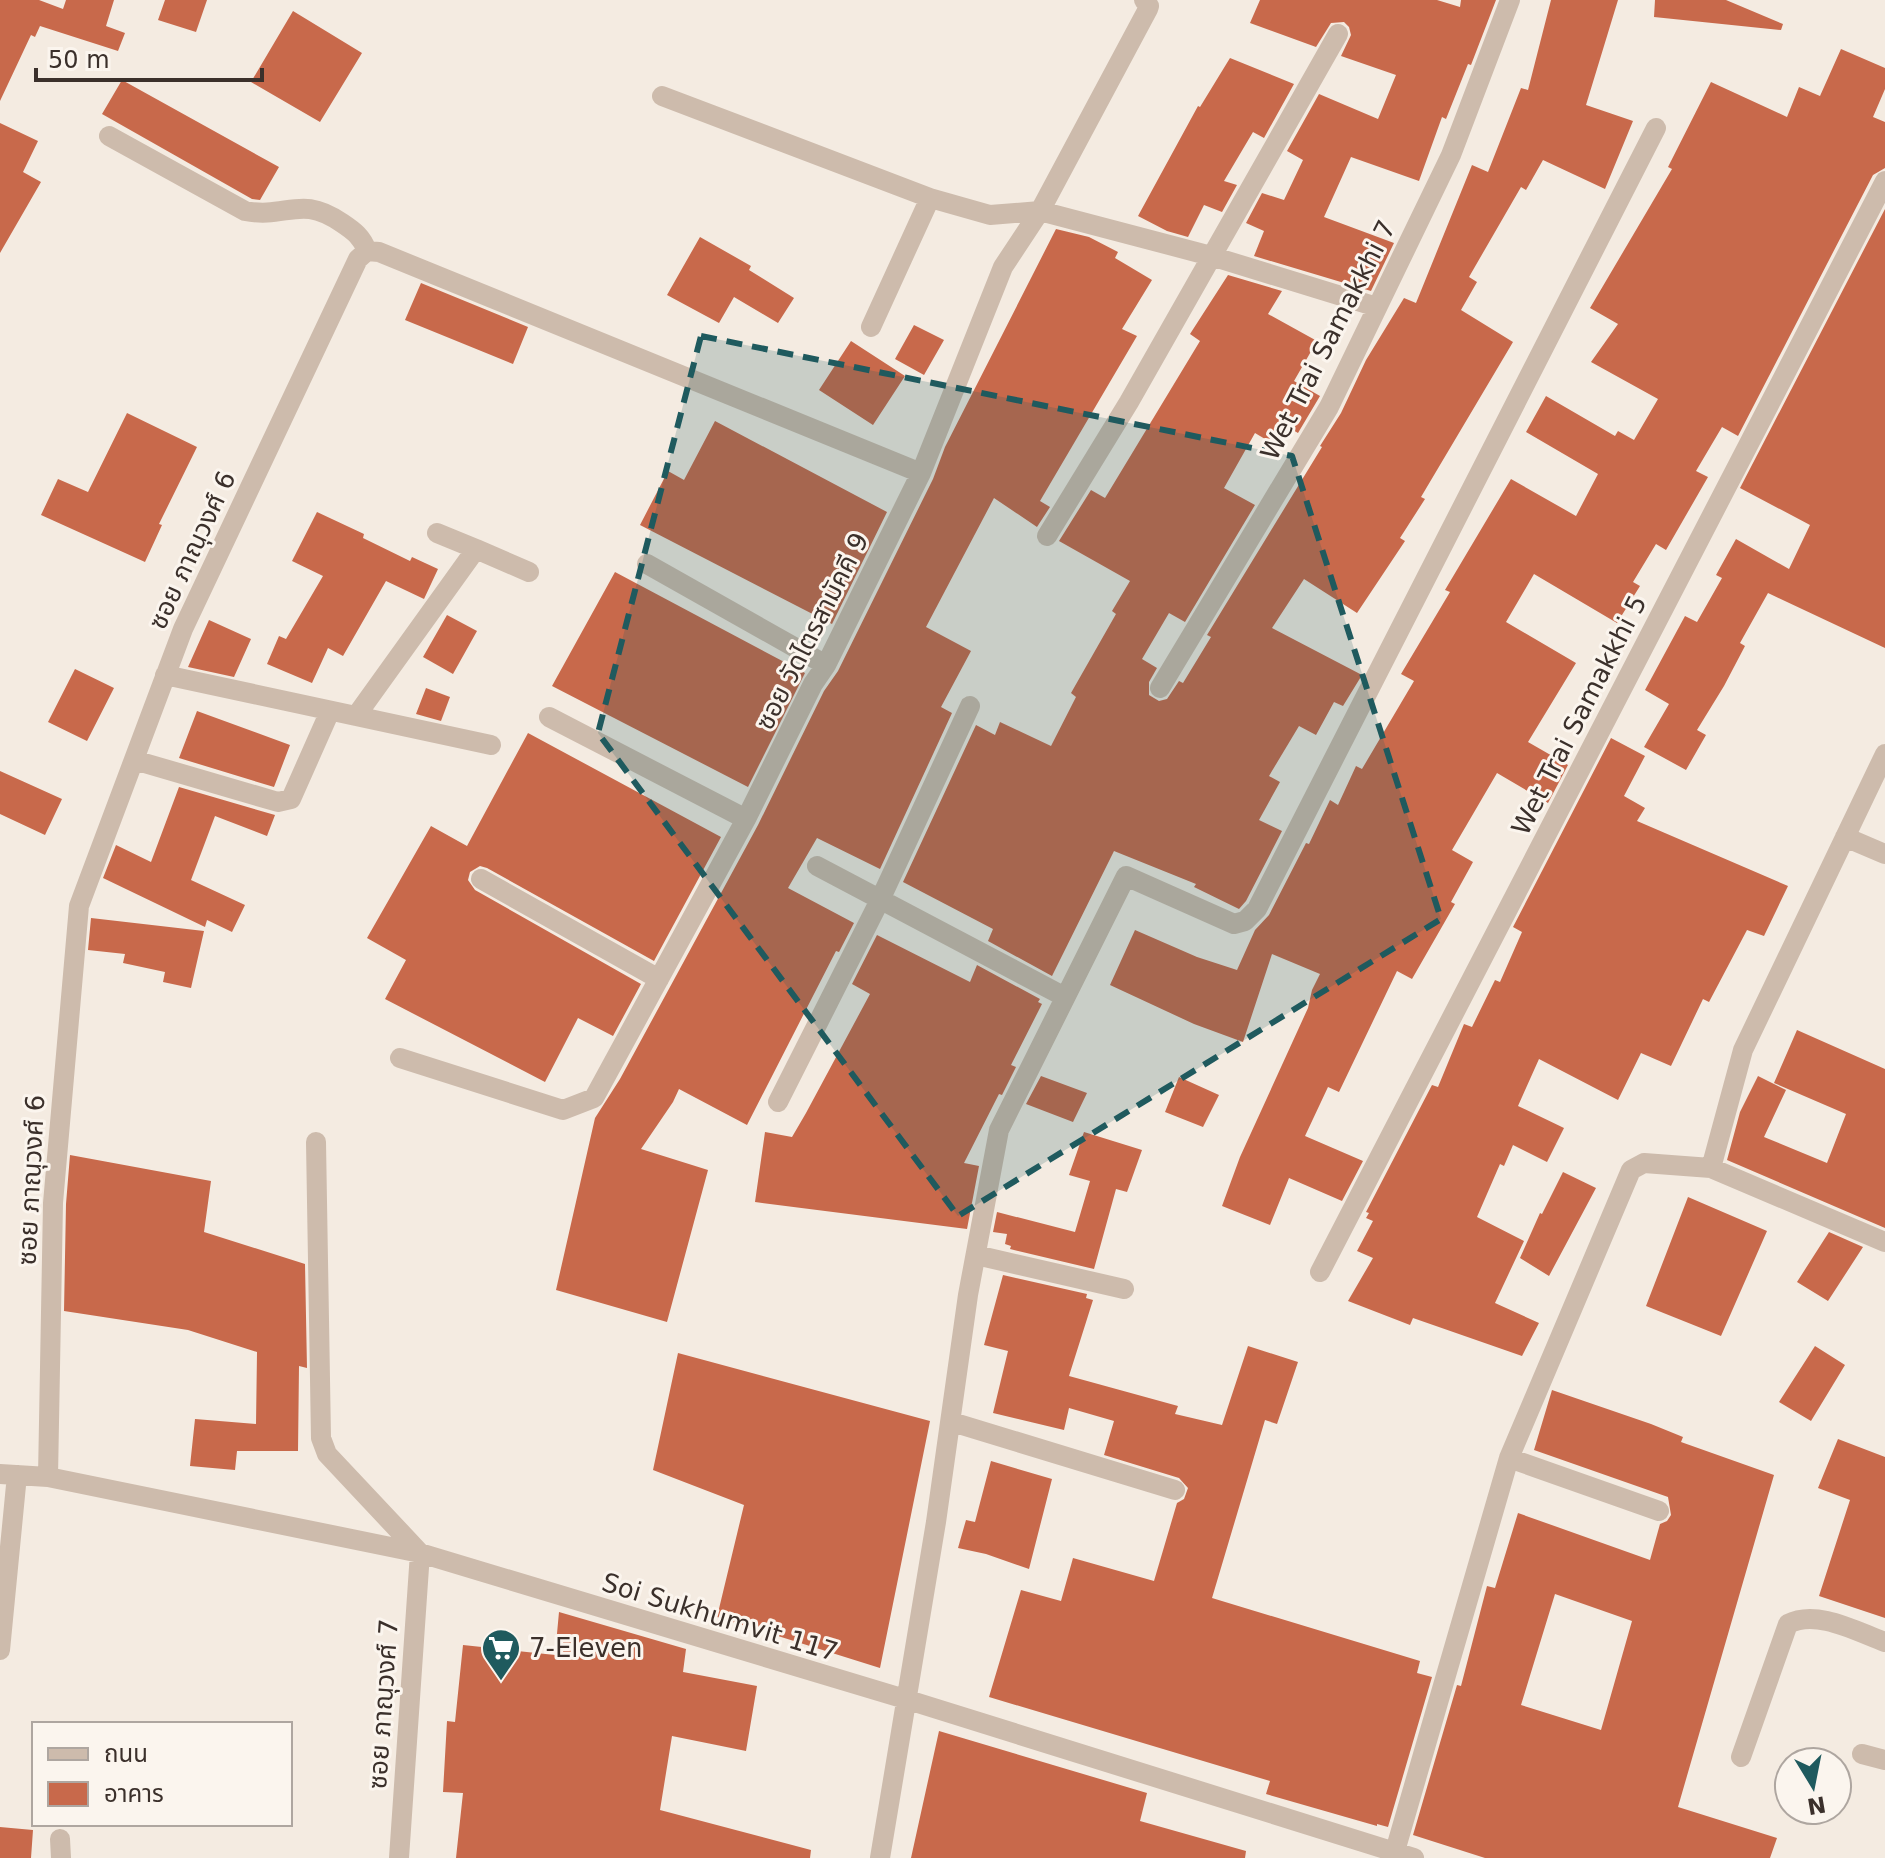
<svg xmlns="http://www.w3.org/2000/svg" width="1885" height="1858" font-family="'DejaVu Sans','Noto Sans Thai',sans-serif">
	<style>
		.building { fill: #c8694b; fill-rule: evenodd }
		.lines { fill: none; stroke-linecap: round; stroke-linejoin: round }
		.minor { stroke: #cdbbac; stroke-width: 20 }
		.marked { fill: #1f5a5e; fill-opacity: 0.2; stroke: #1f5a5e; stroke-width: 6; stroke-dasharray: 16 10; stroke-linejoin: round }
		.labels { text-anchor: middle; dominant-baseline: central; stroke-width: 6; stroke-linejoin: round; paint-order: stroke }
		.street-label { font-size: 26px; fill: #3b302b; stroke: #fbf5ee }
		.poi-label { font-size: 26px; fill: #3b302b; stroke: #fbf5ee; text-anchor: start }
	</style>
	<rect width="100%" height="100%" fill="#f4ebe1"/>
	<!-- building -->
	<path class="building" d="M 0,0 L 39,0 L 63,9 L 66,0 L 114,0 L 106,26 L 125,33 L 118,51 L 40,26 L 35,37 L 31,35 L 0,101 Z
		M 165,0 L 207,0 L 196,32 L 158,20 Z
		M 1260,0 L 1437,0 L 1460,7 L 1461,0 L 1496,0 L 1471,65 L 1468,64 L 1446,119 L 1442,117 L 1419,181 L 1351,157 L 1324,217 L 1394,243 L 1371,291 L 1254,256 L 1264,231 L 1246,223 L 1262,193 L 1284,200 L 1303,160 L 1287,151 L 1319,94 L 1378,119 L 1396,75 L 1341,56 L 1351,35 L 1349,27 L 1344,22 L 1331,23 L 1316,47 L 1250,23 Z
		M 1551,0 L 1618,0 L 1586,105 L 1633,121 L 1605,189 L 1543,160 L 1526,190 L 1521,187 L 1469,277 L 1477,282 L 1461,310 L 1513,342 L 1421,497 L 1425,499 L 1400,538 L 1405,541 L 1357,613 L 1304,579 L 1272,628 L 1362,675 L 1343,706 L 1334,702 L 1316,735 L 1299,726 L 1269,776 L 1280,782 L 1259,820 L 1282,831 L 1246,901 L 1239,909 L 1194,887 L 1196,884 L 1114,851 L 1052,976 L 988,941 L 993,929 L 903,882 L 976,725 L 995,735 L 1000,722 L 1051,746 L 1076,697 L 1071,693 L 1116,614 L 1112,611 L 1130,581 L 1059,541 L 1091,490 L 1105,498 L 1200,341 L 1190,334 L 1228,275 L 1282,291 L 1268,314 L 1317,341 L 1294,381 L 1320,396 L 1298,433 L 1281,423 L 1270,442 L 1255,433 L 1224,488 L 1255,505 L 1185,622 L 1169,613 L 1142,659 L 1157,668 L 1149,682 L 1149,695 L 1159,701 L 1167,699 L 1179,681 L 1183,683 L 1211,637 L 1207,635 L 1322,447 L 1320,446 L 1341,413 L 1366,360 L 1404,298 L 1416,303 L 1472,165 L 1488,172 L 1521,88 L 1528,90 Z
		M 1655,0 L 1726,0 L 1783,24 L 1781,30 L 1654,17 Z
		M 293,11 L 362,53 L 320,122 L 251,82 Z
		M 1841,49 L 1885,68 L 1885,89 L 1873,117 L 1885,122 L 1885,168 L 1873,175 L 1738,436 L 1722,427 L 1696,471 L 1708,477 L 1666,550 L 1656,544 L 1633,582 L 1640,586 L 1617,623 L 1534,574 L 1506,622 L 1576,663 L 1528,742 L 1568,765 L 1548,803 L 1497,773 L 1452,850 L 1473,862 L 1451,902 L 1455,904 L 1412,979 L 1397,971 L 1339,1092 L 1328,1087 L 1305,1136 L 1363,1161 L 1342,1201 L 1289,1178 L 1270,1225 L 1222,1206 L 1240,1157 L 1308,1008 L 1312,990 L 1320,974 L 1272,954 L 1243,1042 L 1194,1024 L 1110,985 L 1135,930 L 1197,957 L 1237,970 L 1255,930 L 1269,915 L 1306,843 L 1309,844 L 1330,800 L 1338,805 L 1356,766 L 1362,769 L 1414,681 L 1401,674 L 1450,592 L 1445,590 L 1511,479 L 1576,516 L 1598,474 L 1526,432 L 1546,396 L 1615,436 L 1618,431 L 1634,440 L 1658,399 L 1591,362 L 1618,324 L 1590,308 L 1672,169 L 1668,167 L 1711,82 L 1787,117 L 1799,87 L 1820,96 Z
		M 1230,58 L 1294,84 L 1264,138 L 1253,132 L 1224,181 L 1237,185 L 1222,212 L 1204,205 L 1188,237 L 1167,231 L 1138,216 L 1198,106 L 1200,107 Z
		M 122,80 L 279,167 L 260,200 L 252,199 L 102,114 Z
		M 0,123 L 38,141 L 23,172 L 41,182 L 0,253 Z
		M 1885,209 L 1885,648 L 1768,593 L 1740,643 L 1745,646 L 1724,686 L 1697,730 L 1706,735 L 1686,770 L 1644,747 L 1669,704 L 1645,690 L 1685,616 L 1697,622 L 1722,578 L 1716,575 L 1736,539 L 1789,569 L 1810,525 L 1740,488 Z
		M 1056,229 L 1089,237 L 1118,252 L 1115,258 L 1152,280 L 1122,329 L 1137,336 L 1040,501 L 1050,507 L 1037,527 L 994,498 L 926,627 L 971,651 L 941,707 L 952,713 L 880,869 L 817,838 L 788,888 L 854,923 L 839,952 L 836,951 L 747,1125 L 679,1089 L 673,1102 L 641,1149 L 708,1170 L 667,1322 L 556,1290 L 595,1118 L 620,1079 L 758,825 L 824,691 L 838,671 L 933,479 L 945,447 Z
		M 700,237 L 751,266 L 749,270 L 794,298 L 778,323 L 734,297 L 719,323 L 667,295 Z
		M 421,283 L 528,327 L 513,364 L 405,320 Z
		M 914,325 L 944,340 L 924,375 L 895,359 Z
		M 851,341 L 905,376 L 873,425 L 819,390 Z
		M 127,413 L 197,447 L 159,524 L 162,525 L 145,562 L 41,515 L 58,479 L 88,492 Z
		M 715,421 L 887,512 L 832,624 L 640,525 L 668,471 L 684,480 Z
		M 317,512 L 364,534 L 363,538 L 410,561 L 412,557 L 438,569 L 424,599 L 386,581 L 343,656 L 328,648 L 312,683 L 267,664 L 279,636 L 286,639 L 323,576 L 292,561 Z
		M 615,572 L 805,673 L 748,787 L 552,686 Z
		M 447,615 L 477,631 L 453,674 L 423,657 Z
		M 209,620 L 251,639 L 234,677 L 188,667 Z
		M 75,669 L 114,688 L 87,741 L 48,722 Z
		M 426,688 L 450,697 L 441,721 L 416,714 Z
		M 197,711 L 290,745 L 274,787 L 179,758 Z
		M 528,733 L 721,837 L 654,961 L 487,868 L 480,866 L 470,872 L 468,880 L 475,890 L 641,984 L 613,1036 L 578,1018 L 545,1082 L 385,999 L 406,960 L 367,938 L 431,826 L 467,846 Z
		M 1611,738 L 1645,756 L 1624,796 L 1645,808 L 1637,821 L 1788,886 L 1764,936 L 1747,930 L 1709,1002 L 1703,999 L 1671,1066 L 1641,1053 L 1618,1100 L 1539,1059 L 1518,1106 L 1564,1128 L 1547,1162 L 1513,1145 L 1504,1166 L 1500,1164 L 1477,1217 L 1524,1241 L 1495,1303 L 1539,1323 L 1522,1356 L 1413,1318 L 1410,1325 L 1348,1301 L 1373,1258 L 1357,1251 L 1373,1221 L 1366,1218 L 1369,1213 L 1366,1212 L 1432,1085 L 1438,1087 L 1464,1024 L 1472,1027 L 1495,980 L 1500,982 L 1522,932 L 1513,927 Z
		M 0,771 L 62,799 L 45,835 L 0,814 Z
		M 179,787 L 275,815 L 267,836 L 215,816 L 191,880 L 245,905 L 232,932 L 207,920 L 205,927 L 103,878 L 116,845 L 151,862 Z
		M 91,918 L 204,931 L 191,988 L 163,982 L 165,972 L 123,963 L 125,954 L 88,950 Z
		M 877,935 L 970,982 L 977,965 L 1040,999 L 1038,1002 L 1042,1004 L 1011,1065 L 1016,1067 L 1002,1095 L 999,1094 L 964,1163 L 979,1166 L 967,1229 L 755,1202 L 765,1132 L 792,1137 L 806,1113 L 870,994 L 852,984 Z
		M 1797,1030 L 1885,1069 L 1885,1228 L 1727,1160 L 1740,1112 L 1758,1076 L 1786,1090 L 1764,1137 L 1827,1163 L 1846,1114 L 1774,1083 Z
		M 1041,1076 L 1087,1093 L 1073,1122 L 1026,1104 Z
		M 1179,1077 L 1219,1095 L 1203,1127 L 1165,1112 Z
		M 1084,1132 L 1142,1150 L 1127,1192 L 1116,1189 L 1094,1269 L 1010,1249 L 1011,1246 L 1005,1244 L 1007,1234 L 993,1232 L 997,1212 L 1075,1232 L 1090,1181 L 1069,1175 Z
		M 70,1155 L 211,1181 L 204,1232 L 305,1264 L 307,1368 L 299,1366 L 298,1451 L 237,1451 L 235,1470 L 190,1466 L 195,1419 L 256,1424 L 257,1352 L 188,1330 L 64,1311 L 66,1204 Z
		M 1563,1172 L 1596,1188 L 1549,1276 L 1520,1258 L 1540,1213 L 1542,1214 Z
		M 1688,1197 L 1767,1231 L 1721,1336 L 1646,1306 Z
		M 1829,1232 L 1863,1247 L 1828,1301 L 1797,1282 Z
		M 1003,1275 L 1087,1294 L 1086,1298 L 1093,1300 L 1069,1376 L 1178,1406 L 1175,1414 L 1222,1425 L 1248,1346 L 1298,1362 L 1277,1424 L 1265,1420 L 1212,1598 L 1420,1661 L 1417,1673 L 1432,1677 L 1388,1827 L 1377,1824 L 1377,1826 L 1266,1794 L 1270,1781 L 989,1697 L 1021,1590 L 1061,1601 L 1073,1558 L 1154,1581 L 1177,1503 L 1184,1499 L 1188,1488 L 1179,1478 L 1104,1455 L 1114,1421 L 1069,1408 L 1064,1430 L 993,1413 L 1008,1351 L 984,1345 Z
		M 1815,1346 L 1845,1365 L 1811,1421 L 1779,1402 Z
		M 678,1353 L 930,1421 L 880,1668 L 717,1617 L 744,1505 L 653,1470 Z
		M 1552,1390 L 1651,1424 L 1683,1437 L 1681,1442 L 1774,1475 L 1678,1807 L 1777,1838 L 1770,1858 L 1485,1858 L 1413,1835 L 1457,1685 L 1461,1686 L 1487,1586 L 1495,1588 L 1518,1513 L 1650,1560 L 1660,1524 L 1667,1521 L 1671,1515 L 1668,1497 L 1534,1450 ZM 1555,1594 L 1632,1621 L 1601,1730 L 1521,1705 Z
		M 1838,1439 L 1885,1457 L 1885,1618 L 1819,1596 L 1850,1500 L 1818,1488 Z
		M 991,1461 L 1052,1479 L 1029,1569 L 986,1554 L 958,1548 L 966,1520 L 975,1522 Z
		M 559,1612 L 686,1649 L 683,1672 L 757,1686 L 746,1751 L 672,1736 L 660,1810 L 811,1850 L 810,1858 L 456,1858 L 463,1793 L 443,1792 L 447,1721 L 455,1722 L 463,1645 L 555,1655 Z
		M 939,1731 L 1147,1793 L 1140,1821 L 1246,1851 L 1245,1858 L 911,1858 Z
		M 0,1827 L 33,1830 L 31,1858 L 0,1858 Z"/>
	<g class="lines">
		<!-- minor -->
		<path class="minor" d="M 662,96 L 930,198 L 990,215 L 1040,211 L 1211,256 L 1377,307
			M 109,136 L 245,211 C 288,219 300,194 342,223 C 354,231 362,237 367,251
			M 871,327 L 930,198
			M 437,533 L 476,549
			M 1047,536 L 1129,402 L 1338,34
			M 647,564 L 826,665
			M 165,675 L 491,745
			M 1160,688 L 1329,407 L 1451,155 L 1510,0
			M 356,716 L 476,549 L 529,572
			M 549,717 L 746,819
			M 134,760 L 278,802 L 291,799 L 330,711
			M 1845,837 L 1885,854
			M 817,866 L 1065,997
			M 481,879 L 659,979
			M 400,1058 L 563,1110 L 594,1098 L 746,819 L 813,684 L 826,665 L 921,473 L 1003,267 L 1040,211 L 1148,9 L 1149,6 L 1144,0
			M 778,1102 L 880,900 L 970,706
			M 316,1142 L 321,1438 L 327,1454 L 420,1553 L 399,1858
			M 1711,1168 L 1743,1050 L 1885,754
			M 976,1255 L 1124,1289
			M 1320,1272 L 1885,181
			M 952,1422 L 1175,1490
			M 1509,1458 L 1659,1511
			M 0,1474 L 48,1477 L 420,1553 L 905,1699 L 1414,1858
			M 48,1477 L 53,1203 L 79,906 L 183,629 L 358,259 L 367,251 L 379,252 L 921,473
			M 0,1650 L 17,1475
			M 1862,1754 L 1885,1760
			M 1741,1757 L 1788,1624 C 1817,1609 1857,1632 1885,1642
			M 60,1839 L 61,1858
			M 880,1858 L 936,1522 L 968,1295 L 999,1130 L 1126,876 L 1234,924 L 1245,921 L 1257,909 L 1656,128
			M 1393,1858 L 1509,1458 L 1631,1170 L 1644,1163 L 1711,1168 L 1885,1242"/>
	</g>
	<!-- marked area -->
	<path class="marked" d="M 701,336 L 1292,456 L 1441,919 L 958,1216 L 598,733 Z"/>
	<!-- icons -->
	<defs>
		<g id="supermarket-pin" transform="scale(2)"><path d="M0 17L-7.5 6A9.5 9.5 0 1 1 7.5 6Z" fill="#1f5a5e" stroke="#fbf5ee"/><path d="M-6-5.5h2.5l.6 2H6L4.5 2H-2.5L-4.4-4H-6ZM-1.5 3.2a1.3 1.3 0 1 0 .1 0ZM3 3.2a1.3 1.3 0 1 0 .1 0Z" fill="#fff"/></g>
	</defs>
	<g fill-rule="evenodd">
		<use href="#supermarket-pin" x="501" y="1648"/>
	</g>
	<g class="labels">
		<!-- street labels -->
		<g class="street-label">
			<text transform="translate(1328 340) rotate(-63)">Wet Trai Samakkhi 7</text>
			<text transform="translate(192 550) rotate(-65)">ซอย ภาณุวงศ์ 6</text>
			<text transform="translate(812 631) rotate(-63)">ซอย วัดไตรสามัคคี 9</text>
			<text transform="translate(1579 715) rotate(-63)">Wet Trai Samakkhi 5</text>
			<text transform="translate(31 1180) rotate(-87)">ซอย ภาณุวงศ์ 6</text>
			<text transform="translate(720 1617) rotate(17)">Soi Sukhumvit 117</text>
			<text transform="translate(383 1704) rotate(-86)">ซอย ภาณุวงศ์ 7</text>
		</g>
		<!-- poi labels -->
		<g class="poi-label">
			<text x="529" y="1648">7-Eleven</text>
		</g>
	</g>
	<!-- legend -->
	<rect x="32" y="1722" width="260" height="104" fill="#fbf5ee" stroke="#aea6a0" stroke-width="2"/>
	<rect x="48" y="1748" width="40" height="12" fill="#cdbbac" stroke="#aea6a0" stroke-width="2"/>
	<text x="104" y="1762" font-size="24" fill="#3b302b">ถนน</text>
	<rect x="48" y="1782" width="40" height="24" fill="#c8694b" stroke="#aea6a0" stroke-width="2"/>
	<text x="104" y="1802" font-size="24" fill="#3b302b">อาคาร</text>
	<!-- north arrow -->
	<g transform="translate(1813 1786) rotate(170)"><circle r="38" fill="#fbf5ee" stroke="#aea6a0" stroke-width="2"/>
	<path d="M0-6L14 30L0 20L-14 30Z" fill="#1f5a5e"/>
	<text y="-12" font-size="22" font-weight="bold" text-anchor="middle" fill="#3b302b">N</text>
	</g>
	<!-- scale -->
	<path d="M36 68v12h226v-12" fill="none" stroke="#3b302b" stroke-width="4"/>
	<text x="48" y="68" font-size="24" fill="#3b302b" stroke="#fbf5ee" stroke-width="6" paint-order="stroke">50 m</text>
</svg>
